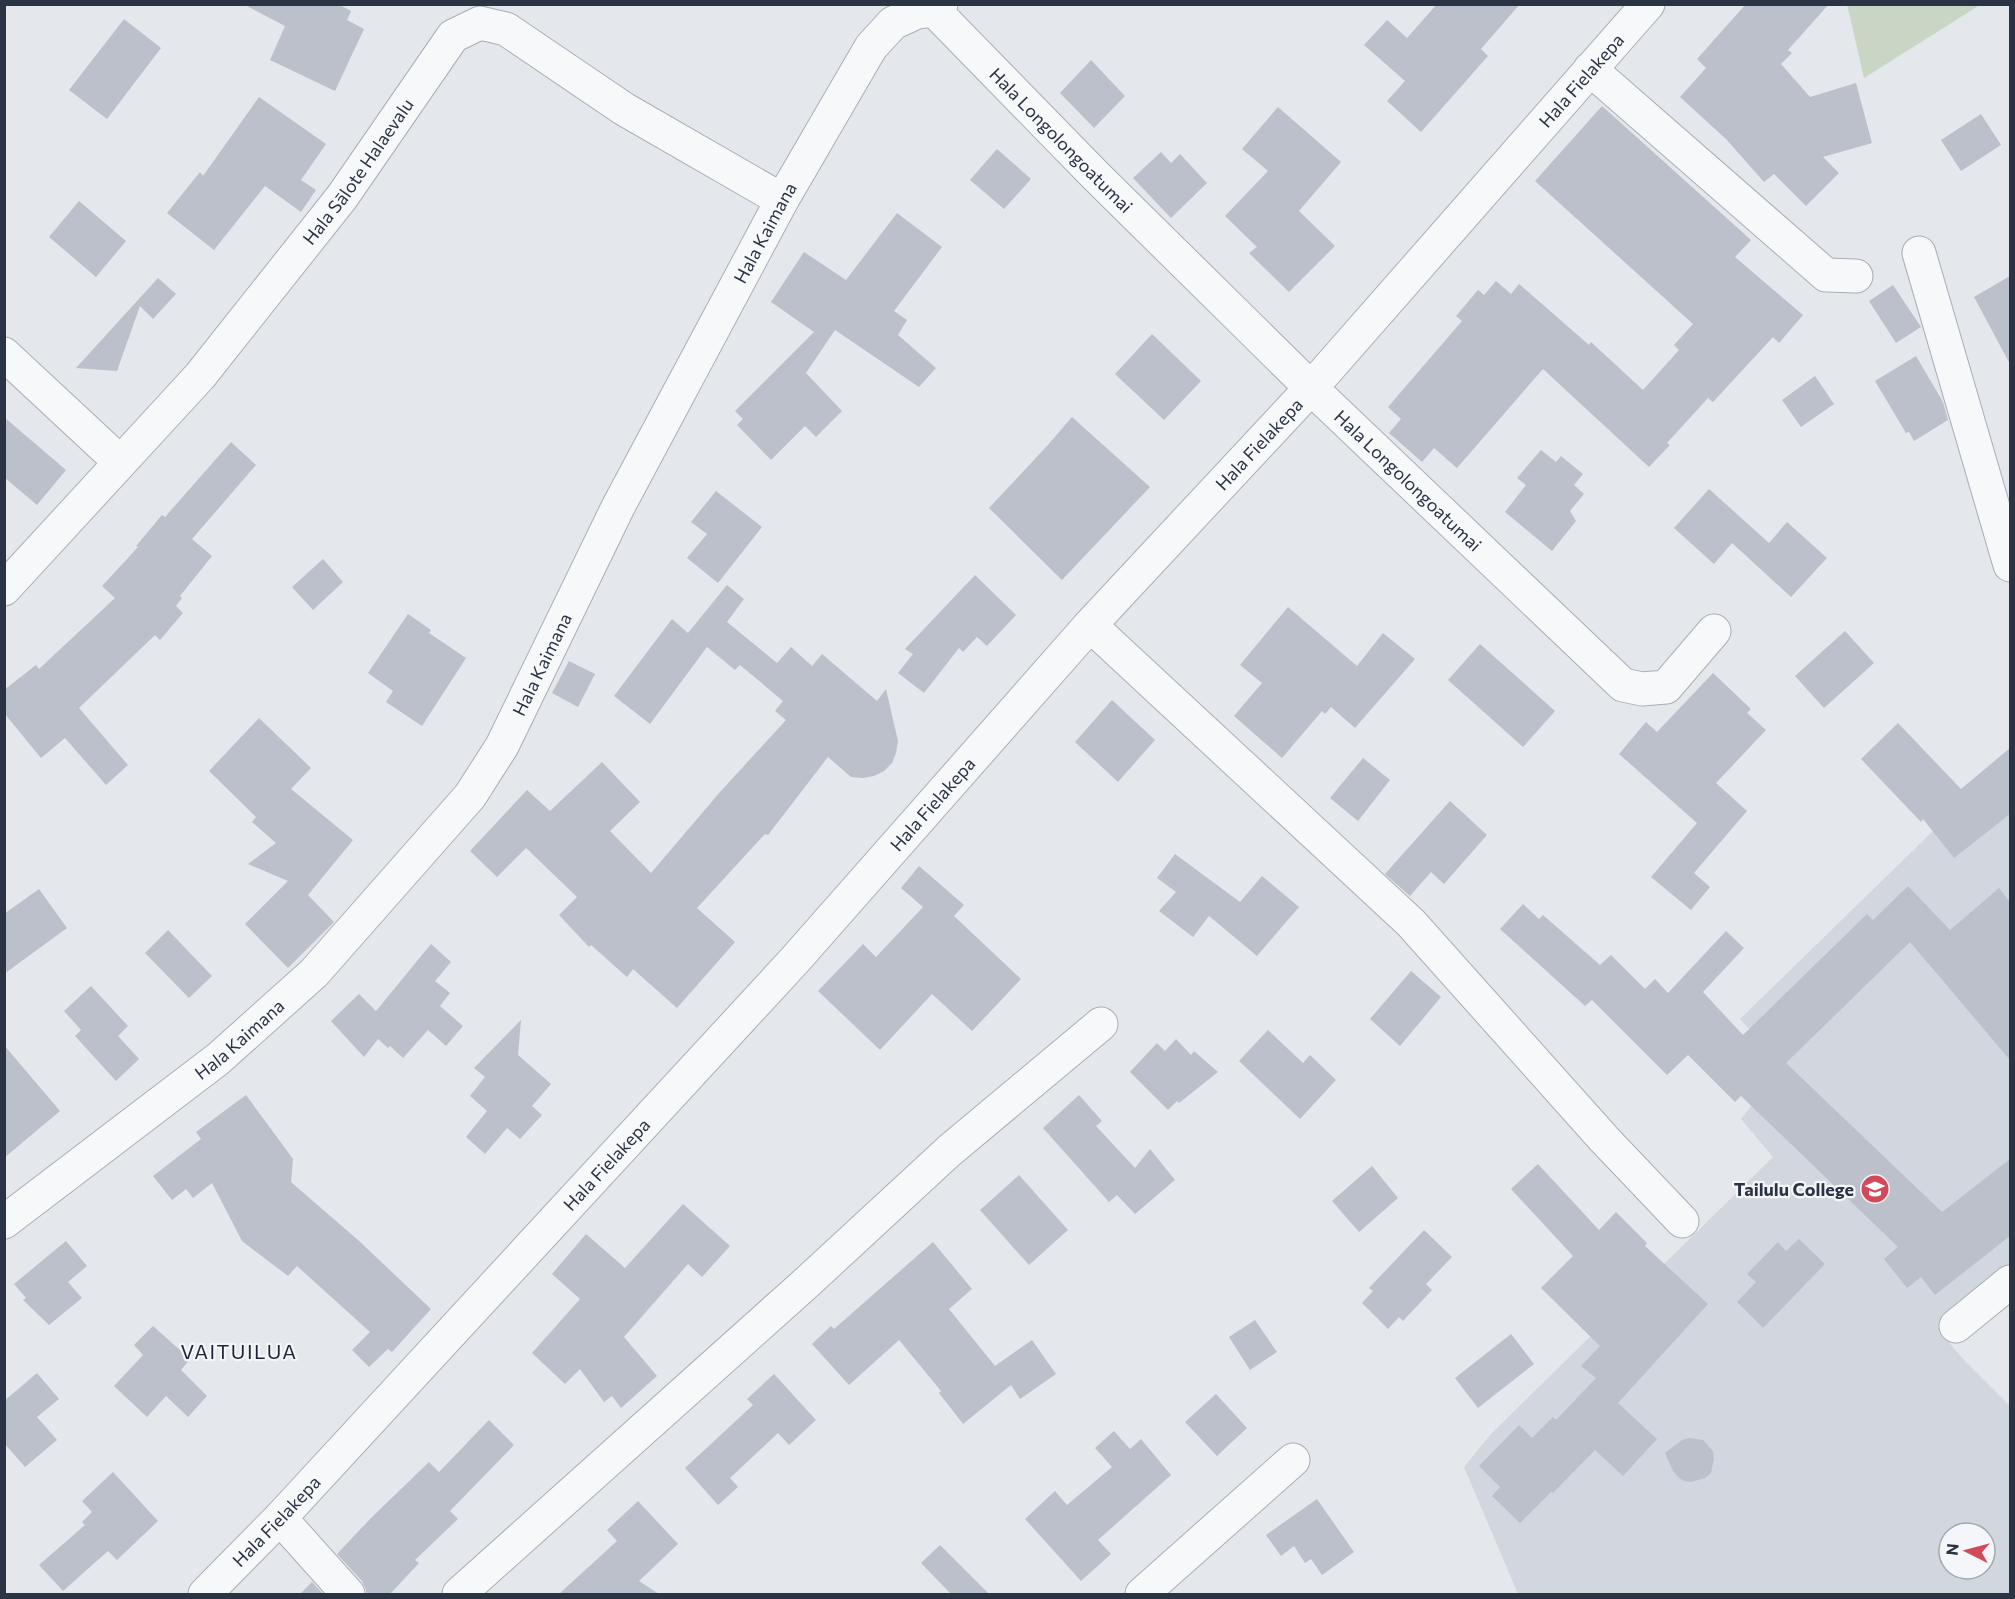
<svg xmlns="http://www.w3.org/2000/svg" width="2015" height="1599" font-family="Commissioner,sans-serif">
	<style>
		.built { fill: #d2d6de; fill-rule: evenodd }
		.green { fill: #c9d6c5 }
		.building { fill: #bbc0ca }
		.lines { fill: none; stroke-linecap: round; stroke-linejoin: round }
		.minor-casing { stroke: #a9aeb7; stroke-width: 35 }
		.minor { stroke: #f7f8fa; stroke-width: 33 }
		.labels { text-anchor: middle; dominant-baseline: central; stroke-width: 4.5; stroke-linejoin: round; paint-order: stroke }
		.street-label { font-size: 18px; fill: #2b3445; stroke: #f4f6f9 }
		.poi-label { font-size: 18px; font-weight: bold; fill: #2b3445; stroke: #f4f6f9; text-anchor: end }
		.neighbourhood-label { font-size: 20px; letter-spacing: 1.5px; fill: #1d2536; stroke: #f4f6f9 }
	</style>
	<rect width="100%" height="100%" fill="#e4e7ec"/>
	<!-- built -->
	<path class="built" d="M 2010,756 L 2010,1273 L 1940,1332 L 1963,1359 L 2010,1406 L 2010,1594 L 1518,1594 L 1464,1467 L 1491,1434 L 1773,1157 L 1741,1119 L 1783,1067 L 1740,1019 ZM 1949,1533 L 1985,1533 L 1985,1569 L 1949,1569 Z"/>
	<!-- green -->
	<path class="green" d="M 1847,4 L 1980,4 L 1980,5 L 1864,78 Z"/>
	<!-- building -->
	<path class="building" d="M 243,4 L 338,4 L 351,11 L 347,20 L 364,29 L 335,91 L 270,60 L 285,26 Z
		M 1437,4 L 1520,4 L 1481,49 L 1488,56 L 1421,132 L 1387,101 L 1405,81 L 1364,45 L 1387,20 L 1407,38 Z
		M 1746,4 L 1829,4 L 1788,50 L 1792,53 L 1781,64 L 1810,97 L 1856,83 L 1872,143 L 1823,157 L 1839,173 L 1806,206 L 1774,174 L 1764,182 L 1726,139 L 1680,97 L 1706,68 L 1697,59 Z
		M 124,19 L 161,48 L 107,119 L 69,90 Z
		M 1091,60 L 1125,96 L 1094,128 L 1060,93 Z
		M 259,97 L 326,144 L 301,180 L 316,190 L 301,212 L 265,186 L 214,250 L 167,213 L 200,172 L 203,176 Z
		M 1602,106 L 1751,240 L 1735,257 L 1803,315 L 1779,343 L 1773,337 L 1713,402 L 1708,398 L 1667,443 L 1670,445 L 1649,467 L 1543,369 L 1457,468 L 1434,448 L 1422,462 L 1389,433 L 1401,419 L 1388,407 L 1462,321 L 1456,316 L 1478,290 L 1484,295 L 1496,281 L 1511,294 L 1519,284 L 1589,345 L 1591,342 L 1643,390 L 1679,350 L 1674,345 L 1693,324 L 1535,181 Z
		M 1278,107 L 1341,162 L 1299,211 L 1335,246 L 1289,292 L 1249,253 L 1257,247 L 1225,216 L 1268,171 L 1242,149 Z
		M 1981,114 L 2001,145 L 1961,171 L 1941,140 Z
		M 997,149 L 1031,179 L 1004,209 L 970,180 Z
		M 1161,152 L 1171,163 L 1180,154 L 1207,183 L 1171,218 L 1133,178 Z
		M 79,201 L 126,241 L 96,277 L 49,237 Z
		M 897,213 L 942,247 L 894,311 L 907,320 L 898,335 L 936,368 L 919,387 L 835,330 L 806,373 L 842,411 L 816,437 L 805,426 L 771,460 L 737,425 L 743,419 L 735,411 L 814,332 L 771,302 L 804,252 L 846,280 Z
		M 2010,276 L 2010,364 L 1974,297 Z
		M 158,278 L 176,294 L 153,319 L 140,306 L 117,371 L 76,368 Z
		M 1893,285 L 1921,327 L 1896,343 L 1869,301 Z
		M 1152,334 L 1201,381 L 1164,420 L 1115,374 Z
		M 1916,356 L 1943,402 L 1948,420 L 1914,441 L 1909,432 L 1906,433 L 1875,381 Z
		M 1815,376 L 1834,404 L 1801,427 L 1782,400 Z
		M 4,417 L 66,470 L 37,505 L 4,477 Z
		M 1072,417 L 1150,487 L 1062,580 L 989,508 L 1047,446 Z
		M 231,442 L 256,465 L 192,539 L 212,556 L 180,596 L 182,598 L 176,606 L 183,613 L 160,640 L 155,635 L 79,708 L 128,765 L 106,785 L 65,738 L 41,758 L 4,713 L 4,690 L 36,665 L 39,669 L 115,598 L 102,586 L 138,547 L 136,546 L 162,515 L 165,517 Z
		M 1541,450 L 1556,462 L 1561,456 L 1583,474 L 1574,485 L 1584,494 L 1570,511 L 1576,521 L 1552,551 L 1505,512 L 1526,485 L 1517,478 Z
		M 1709,489 L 1769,543 L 1787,522 L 1827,558 L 1791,597 L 1732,543 L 1714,564 L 1674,528 Z
		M 716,491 L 762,527 L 718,583 L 687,558 L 707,534 L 691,522 Z
		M 323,559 L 343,582 L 313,610 L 292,587 Z
		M 975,575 L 1016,615 L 987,646 L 977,637 L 963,652 L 959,648 L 924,693 L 898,673 L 913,654 L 905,649 Z
		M 727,585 L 744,599 L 727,622 L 777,663 L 791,647 L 812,666 L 822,654 L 877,701 L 886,689 L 898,741 L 896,753 L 892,763 L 884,771 L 874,776 L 863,778 L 851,777 L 828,757 L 768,835 L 765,834 L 697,908 L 735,942 L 677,1008 L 633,969 L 627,977 L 591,945 L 589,947 L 559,915 L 577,897 L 526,848 L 497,877 L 470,851 L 527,790 L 550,811 L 602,762 L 640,802 L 610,831 L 651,873 L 720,792 L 786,720 L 775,711 L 783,701 L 740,665 L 735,670 L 707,647 L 650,724 L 614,696 L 672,619 L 688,633 Z
		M 1288,607 L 1357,666 L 1383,633 L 1415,659 L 1355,728 L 1331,707 L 1325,714 L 1322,711 L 1282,758 L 1234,716 L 1262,683 L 1240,665 Z
		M 408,614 L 431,630 L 429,633 L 466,658 L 422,726 L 386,702 L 393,691 L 368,673 Z
		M 1845,631 L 1874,663 L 1824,708 L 1795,676 Z
		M 1480,644 L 1555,711 L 1523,747 L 1448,680 Z
		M 569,661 L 595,674 L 578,707 L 552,693 Z
		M 1713,673 L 1751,709 L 1747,713 L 1766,730 L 1716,783 L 1747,811 L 1694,873 L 1710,887 L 1691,910 L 1651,877 L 1697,823 L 1619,754 L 1646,722 L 1657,732 Z
		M 1112,700 L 1155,740 L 1118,782 L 1075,742 Z
		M 259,718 L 311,768 L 291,789 L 353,840 L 308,895 L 334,922 L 288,968 L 245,924 L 288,881 L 248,864 L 276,843 L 252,822 L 256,817 L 209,771 Z
		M 1898,723 L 1961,789 L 2010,748 L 2010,814 L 1954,858 L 1923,819 L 1921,822 L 1861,759 Z
		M 1363,758 L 1390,780 L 1358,821 L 1330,798 Z
		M 1450,801 L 1487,835 L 1444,884 L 1431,872 L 1410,896 L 1385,874 Z
		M 1175,854 L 1240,902 L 1262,876 L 1299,907 L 1257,956 L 1209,916 L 1193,937 L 1159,911 L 1176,892 L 1157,878 Z
		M 919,866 L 964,905 L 954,916 L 1021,979 L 972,1031 L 932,994 L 880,1050 L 818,991 L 863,944 L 876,957 L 923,907 L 901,888 Z
		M 1908,886 L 1950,930 L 1999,888 L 2010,902 L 2010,1060 L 1910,942 L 1786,1063 L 1942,1212 L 2010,1159 L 2010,1236 L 1935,1295 L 1921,1277 L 1907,1288 L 1884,1259 L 1898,1247 L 1741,1096 L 1735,1102 L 1688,1055 L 1667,1075 L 1592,1000 L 1585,1006 L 1500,929 L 1523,904 L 1539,919 L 1543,915 L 1600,965 L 1611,955 L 1645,989 L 1655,979 L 1668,993 L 1726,931 L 1744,948 L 1703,992 L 1743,1035 L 1867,914 L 1873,920 Z
		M 39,889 L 67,928 L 4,974 L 4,914 Z
		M 168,930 L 212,976 L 189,998 L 145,953 Z
		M 431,944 L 451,962 L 435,981 L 450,993 L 440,1006 L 463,1026 L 446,1046 L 428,1030 L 403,1058 L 390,1046 L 388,1048 L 378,1039 L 364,1057 L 331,1021 L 359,994 L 376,1011 Z
		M 1411,971 L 1441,997 L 1400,1046 L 1370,1019 Z
		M 91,986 L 128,1026 L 118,1036 L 139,1059 L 116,1081 L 75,1036 L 81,1030 L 64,1011 Z
		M 521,1020 L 518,1055 L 551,1084 L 532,1106 L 542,1115 L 520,1139 L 507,1128 L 485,1154 L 466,1137 L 487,1111 L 470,1096 L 485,1077 L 474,1068 Z
		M 1268,1030 L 1303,1063 L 1310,1055 L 1336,1080 L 1300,1119 L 1239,1061 Z
		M 1176,1039 L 1191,1055 L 1194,1051 L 1218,1072 L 1179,1103 L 1177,1101 L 1168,1110 L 1130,1072 L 1157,1043 L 1165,1051 Z
		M 4,1045 L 60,1111 L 4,1158 Z
		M 246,1095 L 293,1159 L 291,1182 L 358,1240 L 431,1309 L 392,1352 L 388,1349 L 369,1367 L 352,1350 L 370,1332 L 297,1266 L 288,1276 L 242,1241 L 212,1183 L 193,1198 L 186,1189 L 172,1200 L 153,1176 L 201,1139 L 196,1132 Z
		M 1079,1095 L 1102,1121 L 1096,1126 L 1135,1168 L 1150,1149 L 1175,1180 L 1135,1214 L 1117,1195 L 1109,1202 L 1043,1128 Z
		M 1538,1164 L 1599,1230 L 1616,1212 L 1647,1243 L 1645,1246 L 1708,1304 L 1618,1403 L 1657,1439 L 1623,1476 L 1595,1450 L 1553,1493 L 1551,1492 L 1520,1523 L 1492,1496 L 1500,1487 L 1479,1466 L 1519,1425 L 1532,1438 L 1553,1417 L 1556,1420 L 1596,1378 L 1581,1366 L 1600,1346 L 1541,1288 L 1573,1256 L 1511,1189 Z
		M 1372,1166 L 1398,1198 L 1359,1232 L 1332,1201 Z
		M 1019,1175 L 1068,1230 L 1029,1265 L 980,1210 Z
		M 683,1204 L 730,1246 L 702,1277 L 688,1264 L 624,1337 L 657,1376 L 621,1408 L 612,1396 L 604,1402 L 580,1369 L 565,1384 L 532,1353 L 580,1299 L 552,1274 L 586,1234 L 625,1268 Z
		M 1424,1230 L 1452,1257 L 1426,1284 L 1432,1290 L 1403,1321 L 1399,1317 L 1388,1329 L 1362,1303 L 1373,1291 L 1369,1288 Z
		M 1799,1239 L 1825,1264 L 1763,1328 L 1737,1302 L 1756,1282 L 1747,1274 L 1778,1242 L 1786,1251 Z
		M 66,1241 L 87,1266 L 68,1282 L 82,1298 L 49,1325 L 23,1300 L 26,1298 L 14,1284 Z
		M 933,1242 L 972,1289 L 949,1309 L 995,1366 L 1032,1340 L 1056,1374 L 1020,1399 L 1011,1385 L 963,1424 L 939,1393 L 941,1391 L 899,1340 L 849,1385 L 812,1344 L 831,1326 L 834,1329 Z
		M 1255,1320 L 1277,1352 L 1250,1370 L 1229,1337 Z
		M 153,1326 L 190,1359 L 181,1370 L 207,1396 L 188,1417 L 166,1396 L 147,1417 L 114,1386 L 143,1355 L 134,1345 Z
		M 1511,1334 L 1534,1364 L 1478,1408 L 1455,1378 Z
		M 37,1373 L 59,1399 L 37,1417 L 57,1440 L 25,1467 L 4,1443 L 4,1401 Z
		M 774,1374 L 816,1420 L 789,1445 L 778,1433 L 730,1478 L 738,1487 L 718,1505 L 685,1468 L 753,1405 L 747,1399 Z
		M 1216,1394 L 1247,1428 L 1217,1456 L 1185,1422 Z
		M 489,1420 L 514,1445 L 450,1511 L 458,1519 L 415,1560 L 419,1563 L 390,1594 L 366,1594 L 366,1590 L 362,1581 L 337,1554 L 371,1518 L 429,1462 L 439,1472 Z
		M 1114,1431 L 1130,1449 L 1141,1439 L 1171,1475 L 1098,1540 L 1111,1554 L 1081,1581 L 1025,1519 L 1055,1491 L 1067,1505 L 1112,1467 L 1095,1448 Z
		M 1689,1438 L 1703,1440 L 1713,1451 L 1714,1459 L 1711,1473 L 1705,1478 L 1691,1482 L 1684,1481 L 1678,1477 L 1673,1471 L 1665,1453 L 1682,1440 Z
		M 113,1472 L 158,1521 L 117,1560 L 108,1551 L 63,1591 L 39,1565 L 85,1525 L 82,1522 L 92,1512 L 82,1501 Z
		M 1317,1499 L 1354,1552 L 1322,1575 L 1311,1559 L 1305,1563 L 1294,1546 L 1281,1556 L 1266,1535 Z
		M 638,1501 L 678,1544 L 639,1581 L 659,1594 L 559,1594 L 617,1541 L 607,1530 Z
		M 940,1545 L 989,1594 L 951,1594 L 921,1563 Z
		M 312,1582 L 323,1594 L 300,1594 Z"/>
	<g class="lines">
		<!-- minor casing -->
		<g class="minor-casing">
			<g id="minor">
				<path id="s1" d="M 934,10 L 1096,176 L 1311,388 L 1623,685 L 1642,689 L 1666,687 L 1714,631"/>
				<path d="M 1590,69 L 1826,275 L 1856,276"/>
				<path d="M 1919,253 L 2010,565"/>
				<path d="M 4,354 L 120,462"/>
				<path id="s2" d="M 4,589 L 200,376 L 342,197 L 453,36 L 480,23 L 506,29 L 624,109 L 782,200"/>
				<path d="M 1090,625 L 1411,923 L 1604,1139 L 1682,1221"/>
				<path id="s3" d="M 4,1222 L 218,1059 L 314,973 L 470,796 L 502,746 L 618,507 L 782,200 L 871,47 L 893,23 L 917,12 L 934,10 L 941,4"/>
				<path d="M 1956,1326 L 2010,1282"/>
				<path d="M 280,1518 L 348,1594"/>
				<path id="s4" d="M 205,1594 L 280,1518 L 794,961 L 1090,625 L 1311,388 L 1648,4"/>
				<path d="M 459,1594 L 804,1285 L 949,1151 L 1101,1024"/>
				<path d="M 1142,1594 L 1293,1460"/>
			</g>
		</g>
		<!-- minor -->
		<use href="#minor" class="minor"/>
	</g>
	<!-- icons -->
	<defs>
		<g id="school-disc" transform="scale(1.5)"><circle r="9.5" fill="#d1495b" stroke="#f4f6f9"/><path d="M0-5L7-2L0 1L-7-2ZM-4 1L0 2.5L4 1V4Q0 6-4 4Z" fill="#fff"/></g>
	</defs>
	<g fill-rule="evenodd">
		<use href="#school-disc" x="1875" y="1189"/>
	</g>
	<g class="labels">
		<!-- street labels -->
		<g class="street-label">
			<text stroke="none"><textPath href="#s4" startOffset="2046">Hala Fielakepa</textPath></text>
			<text stroke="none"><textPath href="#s1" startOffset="182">Hala Longolongoatumai</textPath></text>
			<text stroke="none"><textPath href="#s2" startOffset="548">Hala Sālote Halaevalu</textPath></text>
			<text stroke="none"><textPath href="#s3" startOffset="1270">Hala Kaimana</textPath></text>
			<text stroke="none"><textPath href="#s4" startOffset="1560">Hala Fielakepa</textPath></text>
			<text stroke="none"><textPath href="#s1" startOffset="668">Hala Longolongoatumai</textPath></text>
			<text stroke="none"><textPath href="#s3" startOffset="784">Hala Kaimana</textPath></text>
			<text stroke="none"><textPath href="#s4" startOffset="1074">Hala Fielakepa</textPath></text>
			<text stroke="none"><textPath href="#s3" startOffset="298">Hala Kaimana</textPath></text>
			<text stroke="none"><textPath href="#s4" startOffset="588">Hala Fielakepa</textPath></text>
			<text stroke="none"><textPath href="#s4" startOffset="102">Hala Fielakepa</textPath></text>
		</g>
		<!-- poi labels -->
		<g class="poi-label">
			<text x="1854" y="1189">Tailulu College</text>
		</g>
		<!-- neighbourhood labels -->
		<g class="neighbourhood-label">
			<text x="239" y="1351">VAITUILUA</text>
		</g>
	</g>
	<!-- border -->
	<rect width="2015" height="1599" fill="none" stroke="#2b3445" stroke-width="12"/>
	<!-- north arrow -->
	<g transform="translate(1967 1551) rotate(276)"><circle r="28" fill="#f4f6f9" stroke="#a4a8b1" stroke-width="1.5"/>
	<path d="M0-4.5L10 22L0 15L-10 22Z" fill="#d1495b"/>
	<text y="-9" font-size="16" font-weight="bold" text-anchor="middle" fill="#2b3445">N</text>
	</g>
</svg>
